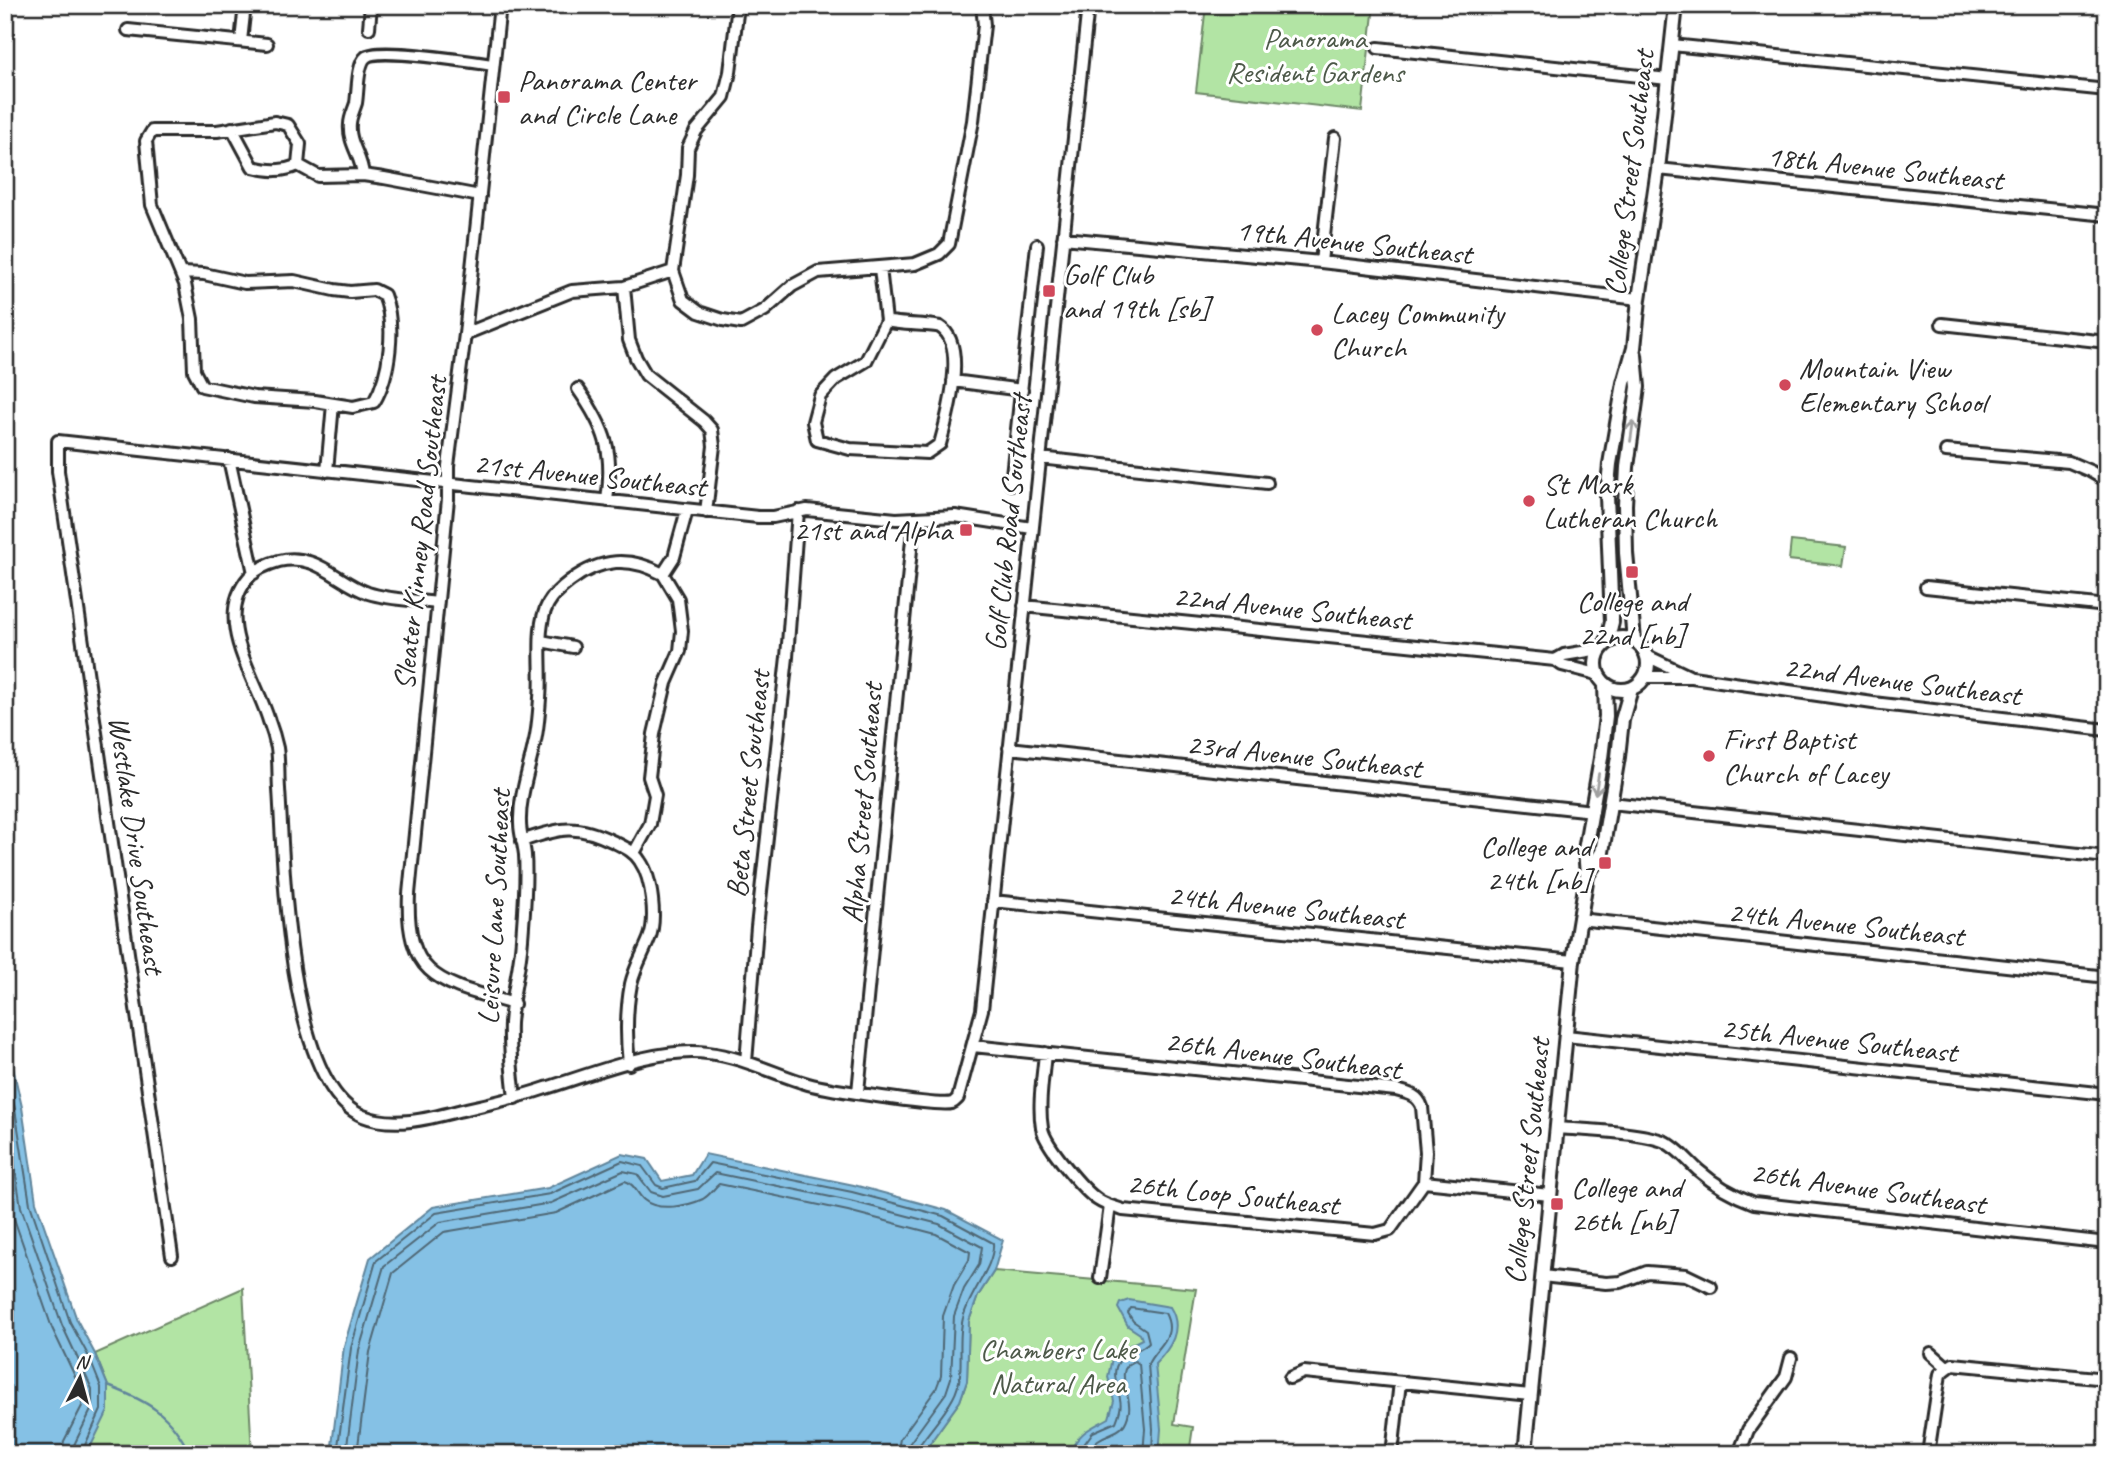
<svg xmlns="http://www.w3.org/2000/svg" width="2112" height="1459" font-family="Caveat,sans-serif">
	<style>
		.green { fill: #b2e4a4; stroke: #6e8868; stroke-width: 2 }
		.water { fill: #85c1e5; stroke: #61859b; stroke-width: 2 }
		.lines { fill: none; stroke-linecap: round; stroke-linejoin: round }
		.shore { stroke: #4f6775; stroke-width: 2 }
		.stream { stroke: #61859b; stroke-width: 2.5 }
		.minor-casing { stroke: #2b2b2b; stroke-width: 16 }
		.major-casing { stroke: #2b2b2b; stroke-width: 18 }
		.minor { stroke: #fff; stroke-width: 10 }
		.major { stroke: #fff; stroke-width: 12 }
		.oneway { stroke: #a0a0a0 }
		.poi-dot { fill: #d1495b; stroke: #fff; stroke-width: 2.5 }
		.labels { text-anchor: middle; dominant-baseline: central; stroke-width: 6; stroke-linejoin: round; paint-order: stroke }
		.park-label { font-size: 30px; fill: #4d5949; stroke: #fff }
		.poi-label { font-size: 30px; fill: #2b2b2b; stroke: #fff; text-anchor: start }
		.street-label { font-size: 30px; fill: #2b2b2b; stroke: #fff }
	</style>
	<rect width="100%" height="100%" fill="#fff"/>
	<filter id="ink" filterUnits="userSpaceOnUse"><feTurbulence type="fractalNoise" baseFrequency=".0143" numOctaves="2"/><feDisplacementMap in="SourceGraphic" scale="14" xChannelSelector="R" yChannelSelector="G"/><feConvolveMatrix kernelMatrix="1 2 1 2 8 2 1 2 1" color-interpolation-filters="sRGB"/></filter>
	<g filter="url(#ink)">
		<!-- green -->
		<path class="green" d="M 1206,5 L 1374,5 L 1362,111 L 1196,92 Z
			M 1791,541 L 1846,547 L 1843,566 L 1789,560 Z
			M 994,1271 L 1196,1289 L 1174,1424 L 1193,1427 L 1189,1454 L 922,1454 L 960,1401 L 967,1381 L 969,1321 L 978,1296 Z
			M 243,1288 L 252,1454 L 85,1454 L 108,1386 L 95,1354 Z"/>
		<!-- water -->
		<path class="water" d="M 5,1033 L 22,1107 L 36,1202 L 77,1320 L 95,1354 L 108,1386 L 108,1411 L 87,1454 L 5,1454 Z
			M 622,1154 L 647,1159 L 662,1181 L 692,1175 L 705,1154 L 854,1185 L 946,1210 L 1003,1240 L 994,1271 L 978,1296 L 969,1321 L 967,1381 L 960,1401 L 922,1454 L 331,1454 L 344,1346 L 370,1258 L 433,1207 L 548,1188 Z
			M 1129,1300 L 1170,1307 C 1184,1329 1170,1349 1155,1364 L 1161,1429 L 1159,1454 L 1069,1454 C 1079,1431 1090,1429 1109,1418 L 1114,1401 L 1108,1377 L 1112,1358 L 1120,1350 L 1142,1339 L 1140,1334 L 1128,1326 L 1118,1308 L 1120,1303 Z"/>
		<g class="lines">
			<!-- shore -->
			<path class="shore" d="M 5,1065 L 15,1109 L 30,1204 L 70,1322 L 89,1357 L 101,1387 L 101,1410 L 81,1454
				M 5,1106 L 21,1207 L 62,1325 L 92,1389 L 92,1408 L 74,1445 L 73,1454
				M 5,1173 L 11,1210 L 52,1328 L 82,1391 L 82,1406 L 64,1441 L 62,1454
				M 337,1454 L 351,1348 L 376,1261 L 436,1213 L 550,1194 L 622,1161 L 642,1166 L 656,1185 L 663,1188 L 695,1181 L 710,1163 L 852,1192 L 943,1216 L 993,1243 C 995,1266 969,1293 963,1318 C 956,1344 967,1373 953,1398 C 944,1415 929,1431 918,1447 L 916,1454
				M 346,1454 L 359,1350 L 384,1266 L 440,1222 L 551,1203 L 623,1171 L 637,1174 L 651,1192 L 663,1196 L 698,1189 L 715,1173 L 850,1201 L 939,1224 L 982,1247 L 979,1265 L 964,1289 L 954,1316 L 951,1378 L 946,1393 L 909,1444 L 908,1454
				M 357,1454 L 370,1352 L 393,1273 L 444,1232 L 556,1213 L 625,1181 C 635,1184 637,1194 644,1200 C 658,1212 688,1206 703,1199 C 710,1195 714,1188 719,1184 L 848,1211 L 936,1234 L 970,1252 L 969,1260 L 954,1285 L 943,1316 L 941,1376 L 936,1389 L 900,1439 L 897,1454
				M 1077,1454 L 1093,1432 L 1116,1422 C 1119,1414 1122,1407 1120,1399 C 1118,1386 1110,1372 1120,1360 C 1127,1351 1141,1351 1149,1342 L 1146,1330 L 1133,1321 L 1128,1313 L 1131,1308 L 1165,1313 C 1178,1338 1156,1346 1148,1364 L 1153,1429 L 1152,1454
				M 1087,1454 C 1090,1449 1093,1444 1098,1440 C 1113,1430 1125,1434 1129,1411 C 1132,1394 1112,1369 1135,1361 L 1139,1364 L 1145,1429 L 1143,1454"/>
			<!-- stream -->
			<path class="stream" d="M 108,1386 C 148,1401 171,1414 190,1454"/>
			<!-- minor casing -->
			<g class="minor-casing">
				<path id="minor" d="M 500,5 L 465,334 L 448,466 L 448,499 L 409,894 C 405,980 443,983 514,1004
					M 738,5 L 730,72 L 724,97 L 696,131 L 688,148 L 687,175 L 673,271 L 683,300 L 699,312 L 723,320 L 741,323 L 765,310 L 792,286 L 818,272 L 915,264 L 939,254 L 949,244 L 973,121 L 984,25 L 982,5
					M 369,28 L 371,5
					M 128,30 L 267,44
					M 241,41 L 245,5
					M 1672,45 L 2107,90
					M 1378,48 L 1668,79
					M 232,128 L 253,167 C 269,171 283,172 298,165
					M 298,165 L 318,176 L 363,175 L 384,178 L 480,196
					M 1658,169 L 2107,215
					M 363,175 C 362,157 348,143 350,124 C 350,117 354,110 356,103 C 358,92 357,64 366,57 C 377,47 473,62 493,65
					M 1063,238 L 1321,262 L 1639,299
					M 1321,262 L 1335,138
					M 880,268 L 886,321 L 866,361 L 836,379 L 820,396 L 813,422 L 817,440 L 850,449 L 927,453 L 940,444 C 947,419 968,344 940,327 C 934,324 899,325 886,321
					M 181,273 L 204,274 L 245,283 L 294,281 L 334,290 L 350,292 L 374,290 L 384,295 C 396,325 390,375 374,402 L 353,407 L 315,401 L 254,397 L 202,386 L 194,371 L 192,319 L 185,284 L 152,205 L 146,141 L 152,131 L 217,131 L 275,122 L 288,125 L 300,144 L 298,165
					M 624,287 L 629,340 L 636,358 L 646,375 L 704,421 L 712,430 L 714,446 L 706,512
					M 1942,324 L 2107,342
					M 465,334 L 572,291 L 624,287 L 673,271
					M 953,381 L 1022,390
					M 578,389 C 606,429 614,452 607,501
					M 1946,451 L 2069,462 L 2090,471 L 2107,481
					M 1040,458 L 1267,483
					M 229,459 L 254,573
					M 327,471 L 333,404
					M 1011,484 L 1037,245
					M 663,574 L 674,557 L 687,510
					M 1926,587 L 2107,606
					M 437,603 C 415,600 390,600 368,593 C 337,582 316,552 279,561 C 268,564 257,568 249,577 C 212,620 256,677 269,721 C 272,729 275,739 277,748 C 279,761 278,776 279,789 C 284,861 286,1085 363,1116 C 393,1128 428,1119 458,1111 C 488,1104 517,1098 546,1088 C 592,1074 660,1046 708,1053 C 743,1057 774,1074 808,1084 C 826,1089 939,1107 952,1103 C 955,1102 956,1100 958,1098 L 982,1010 L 1088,5
					M 1024,606 L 1555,660 L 1562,665 L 1597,674
					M 541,641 L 573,647
					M 1647,656 L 1689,676
					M 1555,660 L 1564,655 L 1600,649
					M 1645,677 L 1692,677 L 1873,703 L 2107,730
					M 1009,748 L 1593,811
					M 1611,803 L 2107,857
					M 522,841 C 561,827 577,824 614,842 C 624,847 634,851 640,861 C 652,878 657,920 649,939 C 643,954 635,967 631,984 C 626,1010 626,1037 629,1064
					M 634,853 L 650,824 L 655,795 L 649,777 L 654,734 L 666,683 L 680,651 L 682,631 L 678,599 L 663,574
					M 993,901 L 1573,961
					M 1579,919 L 2107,977
					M 1566,1036 L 2107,1094
					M 973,1046 L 1396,1090 C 1408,1093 1418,1095 1422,1107 L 1426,1152 L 1424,1182 L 1390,1230 L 1375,1234 L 1123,1210 C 1115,1207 1105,1205 1098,1200 C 1084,1191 1044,1144 1042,1128 C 1038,1104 1043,1077 1045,1053
					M 746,1062 L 757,927 L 787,657 L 798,511
					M 858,1092 L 914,519
					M 515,1098 C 512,1073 509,1048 510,1023 C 512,995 520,968 522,939 C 524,912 527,882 525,855 C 524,844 520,834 520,823 C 519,797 529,770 534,745 C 538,730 539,713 540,698 C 543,669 535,627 548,604 C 553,595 562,587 570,581 C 601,558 630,556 663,574
					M 1557,1128 C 1583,1130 1642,1132 1665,1142 C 1679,1149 1687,1160 1698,1170 C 1715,1185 1732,1195 1754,1203 L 2107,1243
					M 1424,1182 L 1550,1195
					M 172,1256 L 58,471 L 58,441 L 758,517 L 773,517 L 807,510 L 896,519 L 955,516 L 1032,528
					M 1542,1276 L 1606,1283 L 1621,1282 L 1647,1272 L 1686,1275 L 1711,1287
					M 1100,1278 L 1110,1206
					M 1931,1353 L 1948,1368
					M 1290,1378 L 1304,1372 L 1530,1395
					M 1392,1454 L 1400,1382
					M 1739,1454 L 1748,1430 L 1786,1377 L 1791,1358
					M 1928,1454 L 1940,1374 L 1953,1364 L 2107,1379"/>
			</g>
			<!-- major casing -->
			<g class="major-casing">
				<path id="major" d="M1596 664a26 26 0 1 1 52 0a26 26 0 1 1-52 0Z
					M 1634,640 L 1626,553 L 1625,505 L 1627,467 L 1638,387 L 1635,355
					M 1607,642 L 1612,622 L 1607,496 L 1610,464 L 1624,383 L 1634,348 L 1639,299 L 1658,169 L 1676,5
					M 1587,875 L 1602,852 L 1618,757 L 1622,720 L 1631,689
					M 1525,1454 L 1573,961 L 1587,875 L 1585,850 L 1601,758 L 1606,716 L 1605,684"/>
			</g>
			<!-- minor -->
			<use href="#minor" class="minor"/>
			<!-- major -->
			<use href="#major" class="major"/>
		</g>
		<!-- one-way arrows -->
		<defs><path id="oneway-shaft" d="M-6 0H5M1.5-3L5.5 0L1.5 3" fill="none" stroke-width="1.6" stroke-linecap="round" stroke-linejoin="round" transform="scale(1.75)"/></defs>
		<g class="oneway">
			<use href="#oneway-shaft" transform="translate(1632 431) rotate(-82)"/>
			<use href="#oneway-shaft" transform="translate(1597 784) rotate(99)"/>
		</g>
	</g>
	<!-- markers -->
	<g class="poi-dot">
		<rect x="497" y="90" width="14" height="14" rx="3.5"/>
		<rect x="1042" y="284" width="14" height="14" rx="3.5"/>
		<circle cx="1317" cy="330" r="7"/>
		<circle cx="1785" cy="385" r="7"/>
		<circle cx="1529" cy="501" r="7"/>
		<rect x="959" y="523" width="14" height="14" rx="3.5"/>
		<rect x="1625" y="565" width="14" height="14" rx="3.5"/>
		<circle cx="1709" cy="756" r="7"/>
		<rect x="1598" y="856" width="14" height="14" rx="3.5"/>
		<rect x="1550" y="1197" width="14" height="14" rx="3.5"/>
	</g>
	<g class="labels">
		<!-- park labels -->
		<g class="park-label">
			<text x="1315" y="38">Panorama<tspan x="1315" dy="34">Resident Gardens</tspan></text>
			<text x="1058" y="1349">Chambers Lake<tspan x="1058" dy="34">Natural Area</tspan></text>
		</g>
		<!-- poi labels -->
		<g class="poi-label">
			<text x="518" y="80">Panorama Center<tspan x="518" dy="34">and Circle Lane</tspan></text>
			<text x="1063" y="274">Golf Club<tspan x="1063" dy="34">and 19th [sb]</tspan></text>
			<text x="1331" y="313">Lacey Community<tspan x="1331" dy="34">Church</tspan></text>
			<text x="1799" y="368">Mountain View<tspan x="1799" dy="34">Elementary School</tspan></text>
			<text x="1543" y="484">St Mark<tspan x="1543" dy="34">Lutheran Church</tspan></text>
			<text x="952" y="530" text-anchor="end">21st and Alpha</text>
			<text x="1632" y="601" text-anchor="middle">College and<tspan x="1632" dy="34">22nd [nb]</tspan></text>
			<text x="1723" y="739">First Baptist<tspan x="1723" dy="34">Church of Lacey</tspan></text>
			<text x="1591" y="846" text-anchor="end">College and<tspan x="1591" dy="34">24th [nb]</tspan></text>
			<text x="1571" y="1187">College and<tspan x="1571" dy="34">26th [nb]</tspan></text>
		</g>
		<!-- street labels -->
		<g class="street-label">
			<text transform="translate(1885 168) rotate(6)">18th Avenue Southeast</text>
			<text transform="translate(1629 173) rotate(-83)">College Street Southeast</text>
			<text transform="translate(1354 242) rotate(6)">19th Avenue Southeast</text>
			<text transform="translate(590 475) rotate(6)">21st Avenue Southeast</text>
			<text transform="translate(1008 523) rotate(-84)">Golf Club Road Southeast</text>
			<text transform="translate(420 533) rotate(-84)">Sleater Kinney Road Southeast</text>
			<text transform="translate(1292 608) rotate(6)">22nd Avenue Southeast</text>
			<text transform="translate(1902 681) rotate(7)">22nd Avenue Southeast</text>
			<text transform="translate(1304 756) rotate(6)">23rd Avenue Southeast</text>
			<text transform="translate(748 784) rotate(-84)">Beta Street Southeast</text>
			<text transform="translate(862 803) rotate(-85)">Alpha Street Southeast</text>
			<text transform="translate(137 845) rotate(82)">Westlake Drive Southeast</text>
			<text transform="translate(494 907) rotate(-87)">Leisure Lane Southeast</text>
			<text transform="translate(1286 907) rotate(6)">24th Avenue Southeast</text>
			<text transform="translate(1846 924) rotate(6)">24th Avenue Southeast</text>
			<text transform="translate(1839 1040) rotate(6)">25th Avenue Southeast</text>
			<text transform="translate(1283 1055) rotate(7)">26th Avenue Southeast</text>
			<text transform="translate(1527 1161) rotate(-84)">College Street Southeast</text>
			<text transform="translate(1868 1188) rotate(8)">26th Avenue Southeast</text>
			<text transform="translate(1233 1194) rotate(6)">26th Loop Southeast</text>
		</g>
	</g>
	<!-- margin -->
	<rect width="2112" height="1459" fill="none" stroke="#fff" stroke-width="28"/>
	<rect x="14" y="14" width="2084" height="1431" fill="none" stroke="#2b2b2b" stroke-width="2.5" filter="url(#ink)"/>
	<!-- north arrow -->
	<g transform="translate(80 1378) rotate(6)" stroke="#ffffff" stroke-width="5" paint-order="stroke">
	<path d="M0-5L12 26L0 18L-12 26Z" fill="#2b2b2b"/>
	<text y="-10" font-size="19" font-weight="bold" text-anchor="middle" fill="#2b2b2b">N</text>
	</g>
</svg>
